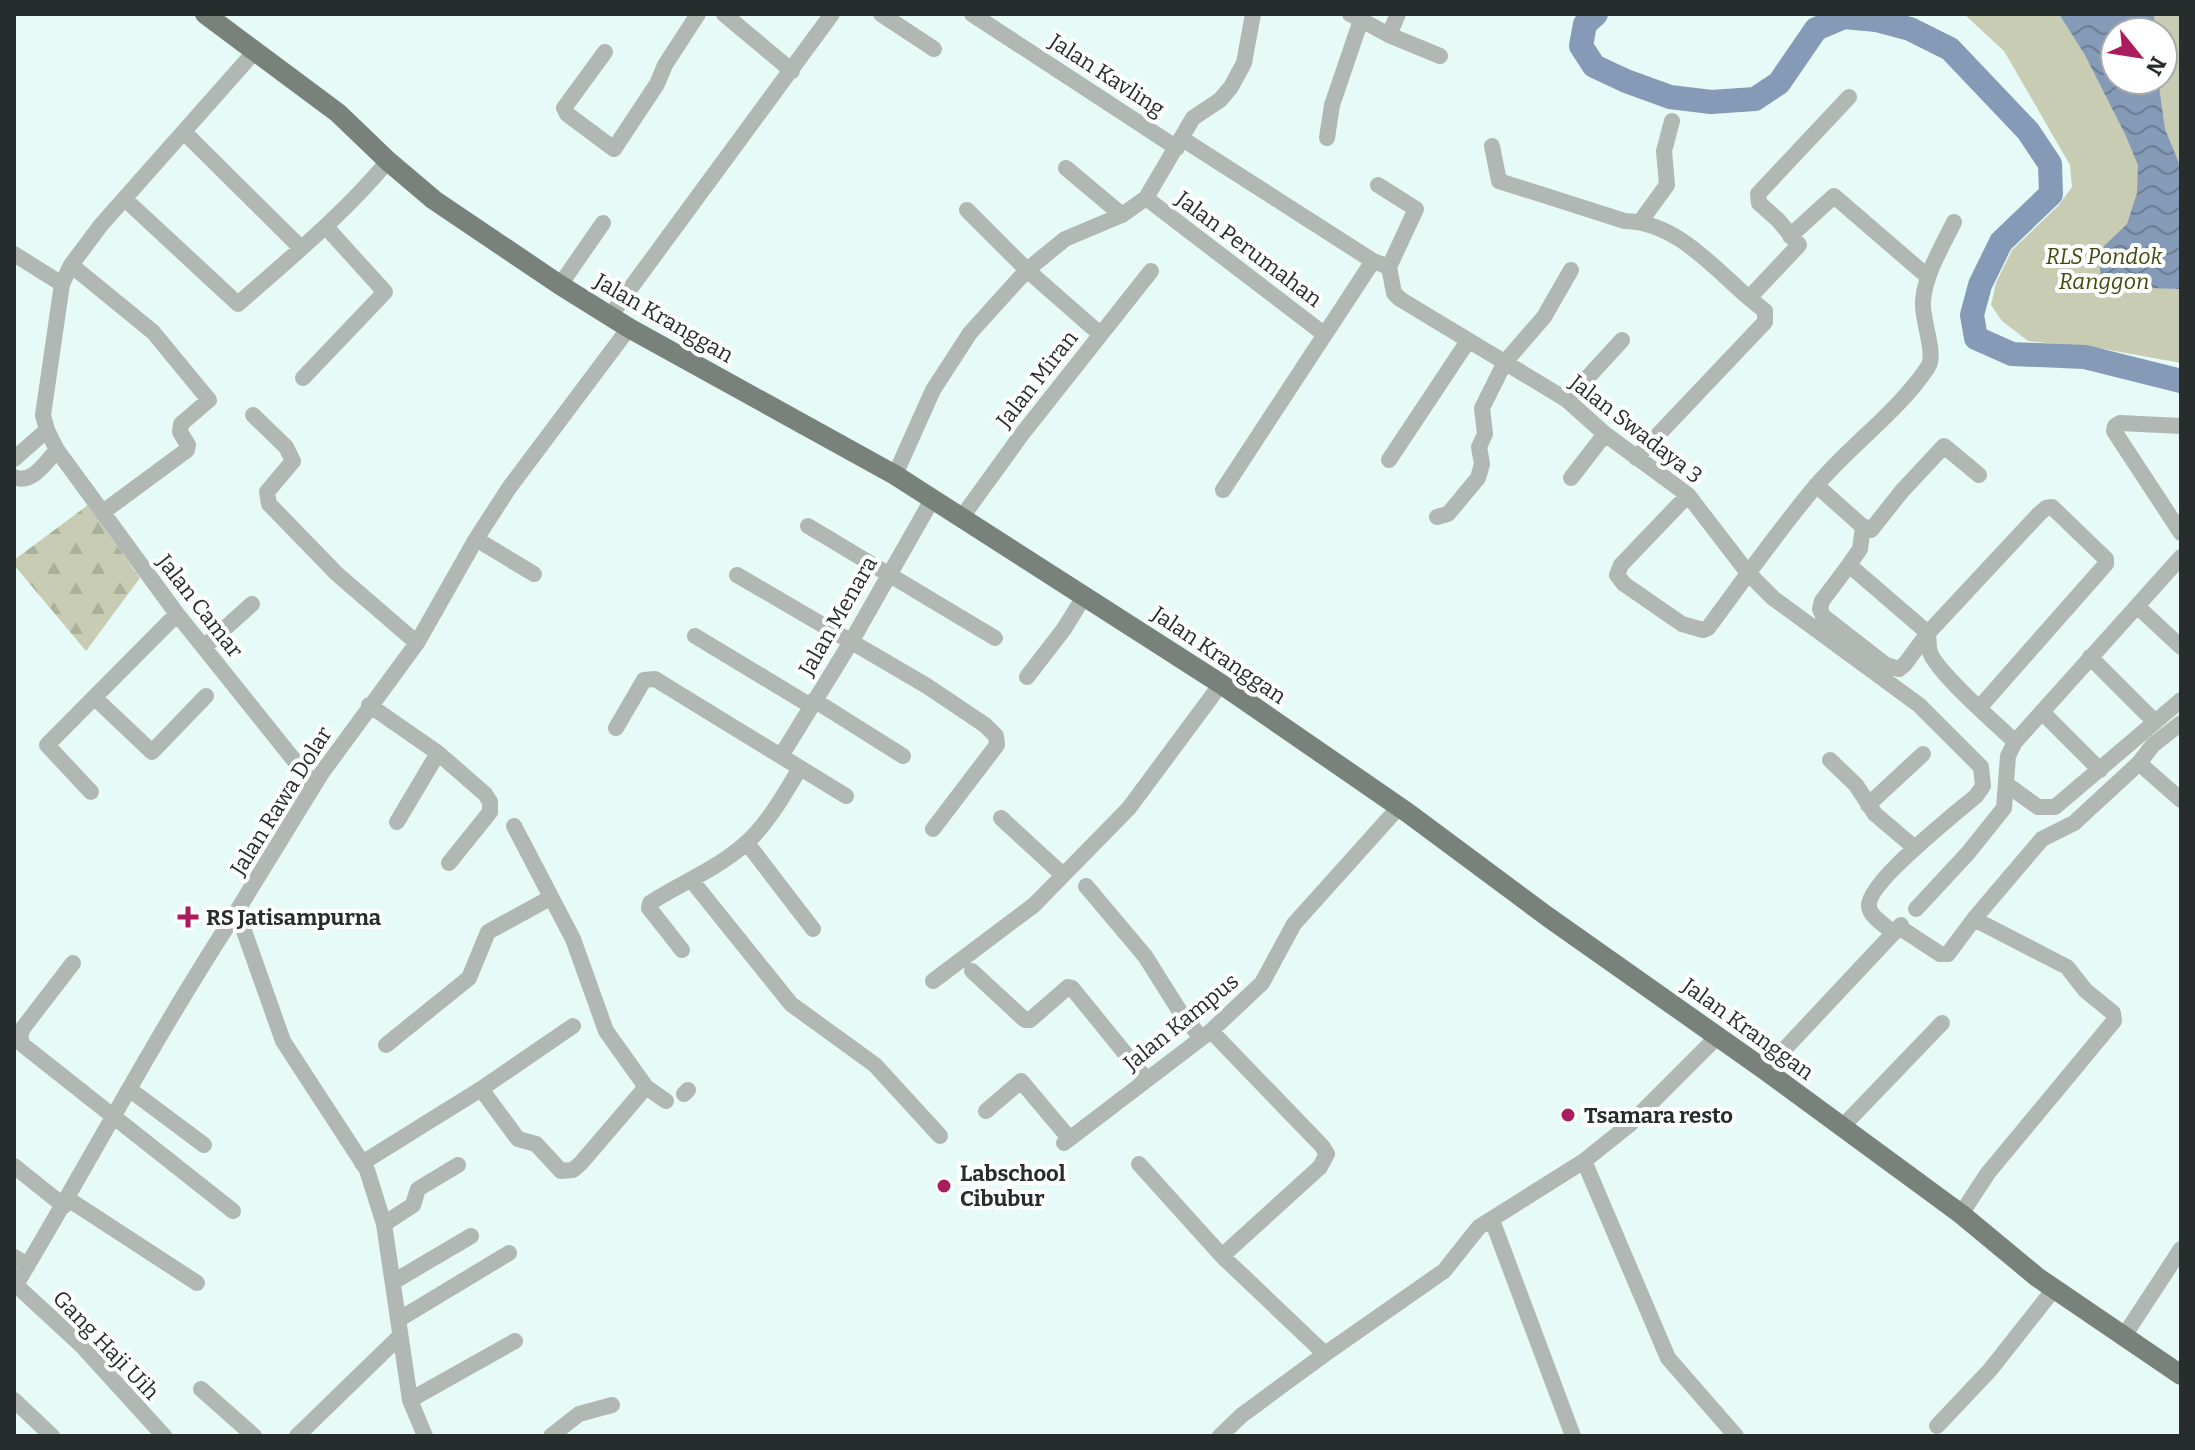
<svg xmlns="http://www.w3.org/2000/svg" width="2195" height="1450" font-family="Bitter,serif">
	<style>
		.forest { fill: url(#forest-firs) }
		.park { fill: #c7ccb3; fill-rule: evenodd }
		.water { fill: url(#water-waves) }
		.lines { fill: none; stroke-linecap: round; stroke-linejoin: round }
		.stream { stroke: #849ab7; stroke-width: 4 }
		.river { stroke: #849ab7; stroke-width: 24 }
		.minor { stroke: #b1b7b2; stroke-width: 16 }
		.major { stroke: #78827a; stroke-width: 20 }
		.poi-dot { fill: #aa1d5c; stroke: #fff; stroke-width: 3 }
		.labels { text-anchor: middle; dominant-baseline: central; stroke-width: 8; stroke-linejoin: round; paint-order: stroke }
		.street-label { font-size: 22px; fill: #262d2c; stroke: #fff }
		.park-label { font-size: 22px; font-style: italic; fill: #42490d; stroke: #fff }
		.poi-label { font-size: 22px; font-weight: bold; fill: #262d2c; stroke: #fff; text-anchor: start }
	</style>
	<defs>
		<pattern id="forest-firs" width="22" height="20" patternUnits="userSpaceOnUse" patternTransform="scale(2)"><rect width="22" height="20" fill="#c7ccb3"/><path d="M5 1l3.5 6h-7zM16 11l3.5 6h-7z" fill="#abb09a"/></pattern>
		<pattern id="water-waves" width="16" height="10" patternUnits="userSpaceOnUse" patternTransform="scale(2)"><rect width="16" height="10" fill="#849ab7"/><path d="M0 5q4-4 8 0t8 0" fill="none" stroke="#6c7e95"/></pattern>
	</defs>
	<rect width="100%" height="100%" fill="#e6faf7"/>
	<!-- forest -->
	<path class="forest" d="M 88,505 L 140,578 L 86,651 L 14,565 L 14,560 Z"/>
	<!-- park -->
	<path class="park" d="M 1964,14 L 2181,14 L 2181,363 L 2104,349 L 2028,341 L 2002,321 L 1991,305 L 1996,283 L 2012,250 L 2058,206 L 2072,187 L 2070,165 L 2004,51 ZM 2115,32 L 2163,32 L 2163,80 L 2115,80 Z"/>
	<!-- water -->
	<path class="water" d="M 2059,14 L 2154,14 L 2155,32 L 2115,32 L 2115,80 L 2158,80 L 2165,129 L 2181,168 L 2181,289 L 2149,288 L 2101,275 L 2099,264 L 2104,246 L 2127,224 L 2137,193 L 2138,165 L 2125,134 L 2085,55 Z"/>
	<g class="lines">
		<!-- stream -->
		<path class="stream" d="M 1876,20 L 1881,14"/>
		<!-- river -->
		<path class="river" d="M 1596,14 L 1585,24 L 1581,46 L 1594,66 L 1626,81 L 1670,97 L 1711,102 L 1755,99 L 1779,83 L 1816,29 L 1844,17 L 1876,20 L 1910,29 L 1950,49 L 2028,131 L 2050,164 L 2051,194 L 2001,242 L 1980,285 L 1972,315 L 1976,338 L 2012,354 L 2085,357 L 2181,381"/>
		<!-- minor -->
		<path class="minor" d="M 724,14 L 792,71
			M 881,14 L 934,49
			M 972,14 L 1177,148
			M 1350,14 L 1389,35 L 1440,56
			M 1389,35 L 1398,14
			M 256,50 L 101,225 L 71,265 L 62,284 L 43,415 L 47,430 L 57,450 L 177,614 L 314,785
			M 605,52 L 564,108 L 567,114 L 614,149 L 657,84 L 665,65 L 698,14
			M 190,138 L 301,248
			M 1181,138 L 1373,261 L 1389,267 L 1394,293 L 1400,299 L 1567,400 L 1605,434 L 1688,495 L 1748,573 L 1773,598 L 1919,705 L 1981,767 L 1983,786 L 1976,796 C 1956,813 1867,883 1869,906 C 1869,916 1886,926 1894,933
			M 1327,138 L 1332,105 L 1361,20
			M 1492,146 L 1499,181 L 1625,221 C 1676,222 1713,267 1749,298
			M 1066,168 L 1122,215
			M 1378,185 L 1416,209 L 1389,267
			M 1146,198 L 1324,334
			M 128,202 L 238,304 C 290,258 343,215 388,161
			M 967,210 L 1027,270 L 1100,334
			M 1640,222 L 1667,185 L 1664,151 L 1672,121
			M 1790,236 L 1834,196 L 1928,277
			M 14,254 L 62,284
			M 71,265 L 153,332 L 209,400 L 181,424 L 180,432 L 188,445 L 187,450 L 103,512
			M 560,285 L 603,223
			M 610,316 L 832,14
			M 303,378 L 385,292 L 326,227
			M 1567,400 L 1622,340
			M 253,415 L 286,447 L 293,461 L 267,492 L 269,504 L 337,574 L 417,643
			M 2181,426 L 2120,423 L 2115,426 L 2114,431 L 2181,533
			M 1636,458 L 1765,322 L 1765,311 L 1749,298 L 1799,245 L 1778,220 L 1759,203 L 1758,194 L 1849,97
			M 14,459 L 47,430
			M 1389,460 L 1468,341
			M 895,475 L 933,390 L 970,333 L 1027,270 L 1065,239 L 1122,215 L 1146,198 L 1193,118 L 1220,100 L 1231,87 L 1244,63 L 1253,14
			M 14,477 C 32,485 46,462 57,450
			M 1571,478 L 1605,434
			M 1816,485 L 1861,525 L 1871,530 L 1902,491 L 1944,446 L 1979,475
			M 1223,490 L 1373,261
			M 1688,495 L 1621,565 L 1617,575 L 1624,584 L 1682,624 L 1703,630 L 1708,628 C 1743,581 1777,532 1815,487 C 1849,446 1899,411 1928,367 C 1937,354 1921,319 1923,301 C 1925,274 1942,247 1954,222
			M 962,517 L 1022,434 L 1151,271
			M 1437,517 L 1448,514 L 1478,478 L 1482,464 L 1479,447 L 1485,434 L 1482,408 L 1505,362 L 1544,317 L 1571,270
			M 808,526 L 995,638
			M 476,539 L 534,574
			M 1849,565 L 1860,549 L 1863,527
			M 737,575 L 927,686 L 985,725 L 996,736 L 997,745 L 933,829
			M 2138,607 L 2181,647
			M 695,636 L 811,706
			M 204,647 L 252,604
			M 2090,657 L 2155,722
			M 1027,677 L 1064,629 L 1085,595
			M 95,698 L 152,752 L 206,696
			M 814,700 L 903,756
			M 369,705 L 438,753 L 485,794 L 490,802 L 490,812 L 449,863
			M 1979,708 L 2106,564 L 2106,559 L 2052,507 L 2046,508 L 2039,514 L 1928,633 L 1905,664 L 1899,669 L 1886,665 L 1823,616 L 1820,609 L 1822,601 L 1849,565 L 1928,633 C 1929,639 1928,647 1930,652 C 1936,672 1998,725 2015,742
			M 2043,713 L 2100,770
			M 616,728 L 644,680 L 655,679 L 846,796
			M 781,756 L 851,642 L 933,498
			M 1830,760 L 1856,785 L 1875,814 L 1915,848
			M 2139,763 L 2181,800
			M 2006,784 L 2038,807 L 2055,807 L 2181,700
			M 91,792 L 47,745 L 177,614
			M 1868,805 L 1923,754
			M 1001,818 L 1063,875
			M 397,822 L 438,753
			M 514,826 L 573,939 L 606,1031 L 646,1087 L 666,1101
			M 747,843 L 813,929
			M 692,881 L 791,1004 L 875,1065 L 940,1136
			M 1086,886 L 1145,956 L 1179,1010 L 1201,1038
			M 1916,909 L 1968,853 L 2004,808 L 2008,756 L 2015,742 L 2181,557
			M 1899,927 L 1940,954 L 1948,954 L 1974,919 L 2042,839 L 2074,823 L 2139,763 L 2153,745 L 2181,723
			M 682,950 L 649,908 L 650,903 C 681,883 717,869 745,844 C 768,824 785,793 800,768
			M 73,963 L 23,1028 L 20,1037 L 23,1045 L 233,1211
			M 972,971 L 1025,1020 L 1030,1020 L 1068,987 L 1072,988 L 1146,1079
			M 933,981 L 1034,905 L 1129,808 L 1221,684
			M 1211,1031 L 1322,1146 L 1327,1154 L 1320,1167 L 1222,1256
			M 386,1045 L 469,978 L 488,932 L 550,898
			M 1765,1070 L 1901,925
			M 129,1089 L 204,1145
			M 481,1089 L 518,1139 L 536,1144 L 561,1171 L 573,1170 L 581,1163 L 646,1087
			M 684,1094 L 688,1090
			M 986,1111 L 1021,1081 L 1069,1138
			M 1842,1127 L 1942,1023
			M 1064,1143 L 1211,1031 L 1262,983 L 1294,924 L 1399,807
			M 1584,1161 L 1668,1358 L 1736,1436
			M 362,1163 L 481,1089 L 573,1026
			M 1139,1164 L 1222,1256 L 1325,1354
			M 14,1166 L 64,1206
			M 68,1199 L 197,1283
			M 1961,1214 L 1988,1173 L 2114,1021 L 2113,1013 L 2085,990 L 2067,967 L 1974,919
			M 1492,1220 L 1573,1436
			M 384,1224 L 413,1205 L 418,1189 L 458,1165
			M 14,1257 L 28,1265
			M 393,1282 L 471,1236
			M 16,1285 L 83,1347 L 164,1436
			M 14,1288 C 89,1163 157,1033 237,911
			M 398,1320 L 509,1253
			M 2124,1336 L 2181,1249
			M 201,1389 L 254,1436
			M 14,1400 L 52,1436
			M 410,1400 L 515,1341
			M 1937,1426 L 1990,1370 L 2054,1289
			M 297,1436 L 399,1337
			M 425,1436 L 410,1400 L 384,1224 L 367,1170 L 283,1041 L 237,911 L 321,774 L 417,643 L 476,539 L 509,488 L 629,328
			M 551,1436 L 579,1414 L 612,1405
			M 1220,1436 L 1242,1415 L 1325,1354 L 1444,1271 L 1479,1227 L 1584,1161 L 1629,1125 L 1718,1036"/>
		<!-- major -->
		<path class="major" d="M 205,14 L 338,113 L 388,161 L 434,200 L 560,285 L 629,328 L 895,475 L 1221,684 L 1408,813 L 1548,917 L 1765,1070 L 1961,1214 L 2037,1277 L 2181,1375"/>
	</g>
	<!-- markers -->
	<g class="poi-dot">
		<path d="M184 905h8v8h8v8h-8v8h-8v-8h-8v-8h8z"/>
		<circle cx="1568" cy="1115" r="8"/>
		<circle cx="944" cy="1186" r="8"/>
	</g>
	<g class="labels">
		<!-- street labels -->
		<g class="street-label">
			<text transform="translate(1107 75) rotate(33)">Jalan Kavling</text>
			<text transform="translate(1249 249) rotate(37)">Jalan Perumahan</text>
			<text transform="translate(664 318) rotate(30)">Jalan Kranggan</text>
			<text transform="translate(1037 379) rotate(-52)">Jalan Miran</text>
			<text transform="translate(1636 429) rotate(38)">Jalan Swadaya 3</text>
			<text transform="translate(200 606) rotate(52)">Jalan Camar</text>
			<text transform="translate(838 616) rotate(-60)">Jalan Menara</text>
			<text transform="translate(1219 655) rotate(34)">Jalan Kranggan</text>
			<text transform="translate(281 801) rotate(-58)">Jalan Rawa Dolar</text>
			<text transform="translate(1181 1022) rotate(-39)">Jalan Kampus</text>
			<text transform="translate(1748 1029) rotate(36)">Jalan Kranggan</text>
			<text transform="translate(106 1345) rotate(46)">Gang Haji Uih</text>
		</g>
		<!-- park labels -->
		<g class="park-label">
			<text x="2104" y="256">RLS Pondok<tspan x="2104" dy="25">Ranggon</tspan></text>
		</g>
		<!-- poi labels -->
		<g class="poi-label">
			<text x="206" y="917">RS Jatisampurna</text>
			<text x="1584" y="1115">Tsamara resto</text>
			<text x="960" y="1173">Labschool<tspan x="960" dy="25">Cibubur</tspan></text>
		</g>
	</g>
	<!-- border -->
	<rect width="2195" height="1450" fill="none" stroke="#262d2c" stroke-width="32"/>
	<!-- north arrow -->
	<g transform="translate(2139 56) rotate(120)"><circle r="38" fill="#ffffff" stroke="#a8abab" stroke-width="2"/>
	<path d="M0-6L14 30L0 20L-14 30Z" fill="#aa1d5c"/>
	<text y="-12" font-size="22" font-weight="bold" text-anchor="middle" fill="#262d2c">N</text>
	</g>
</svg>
